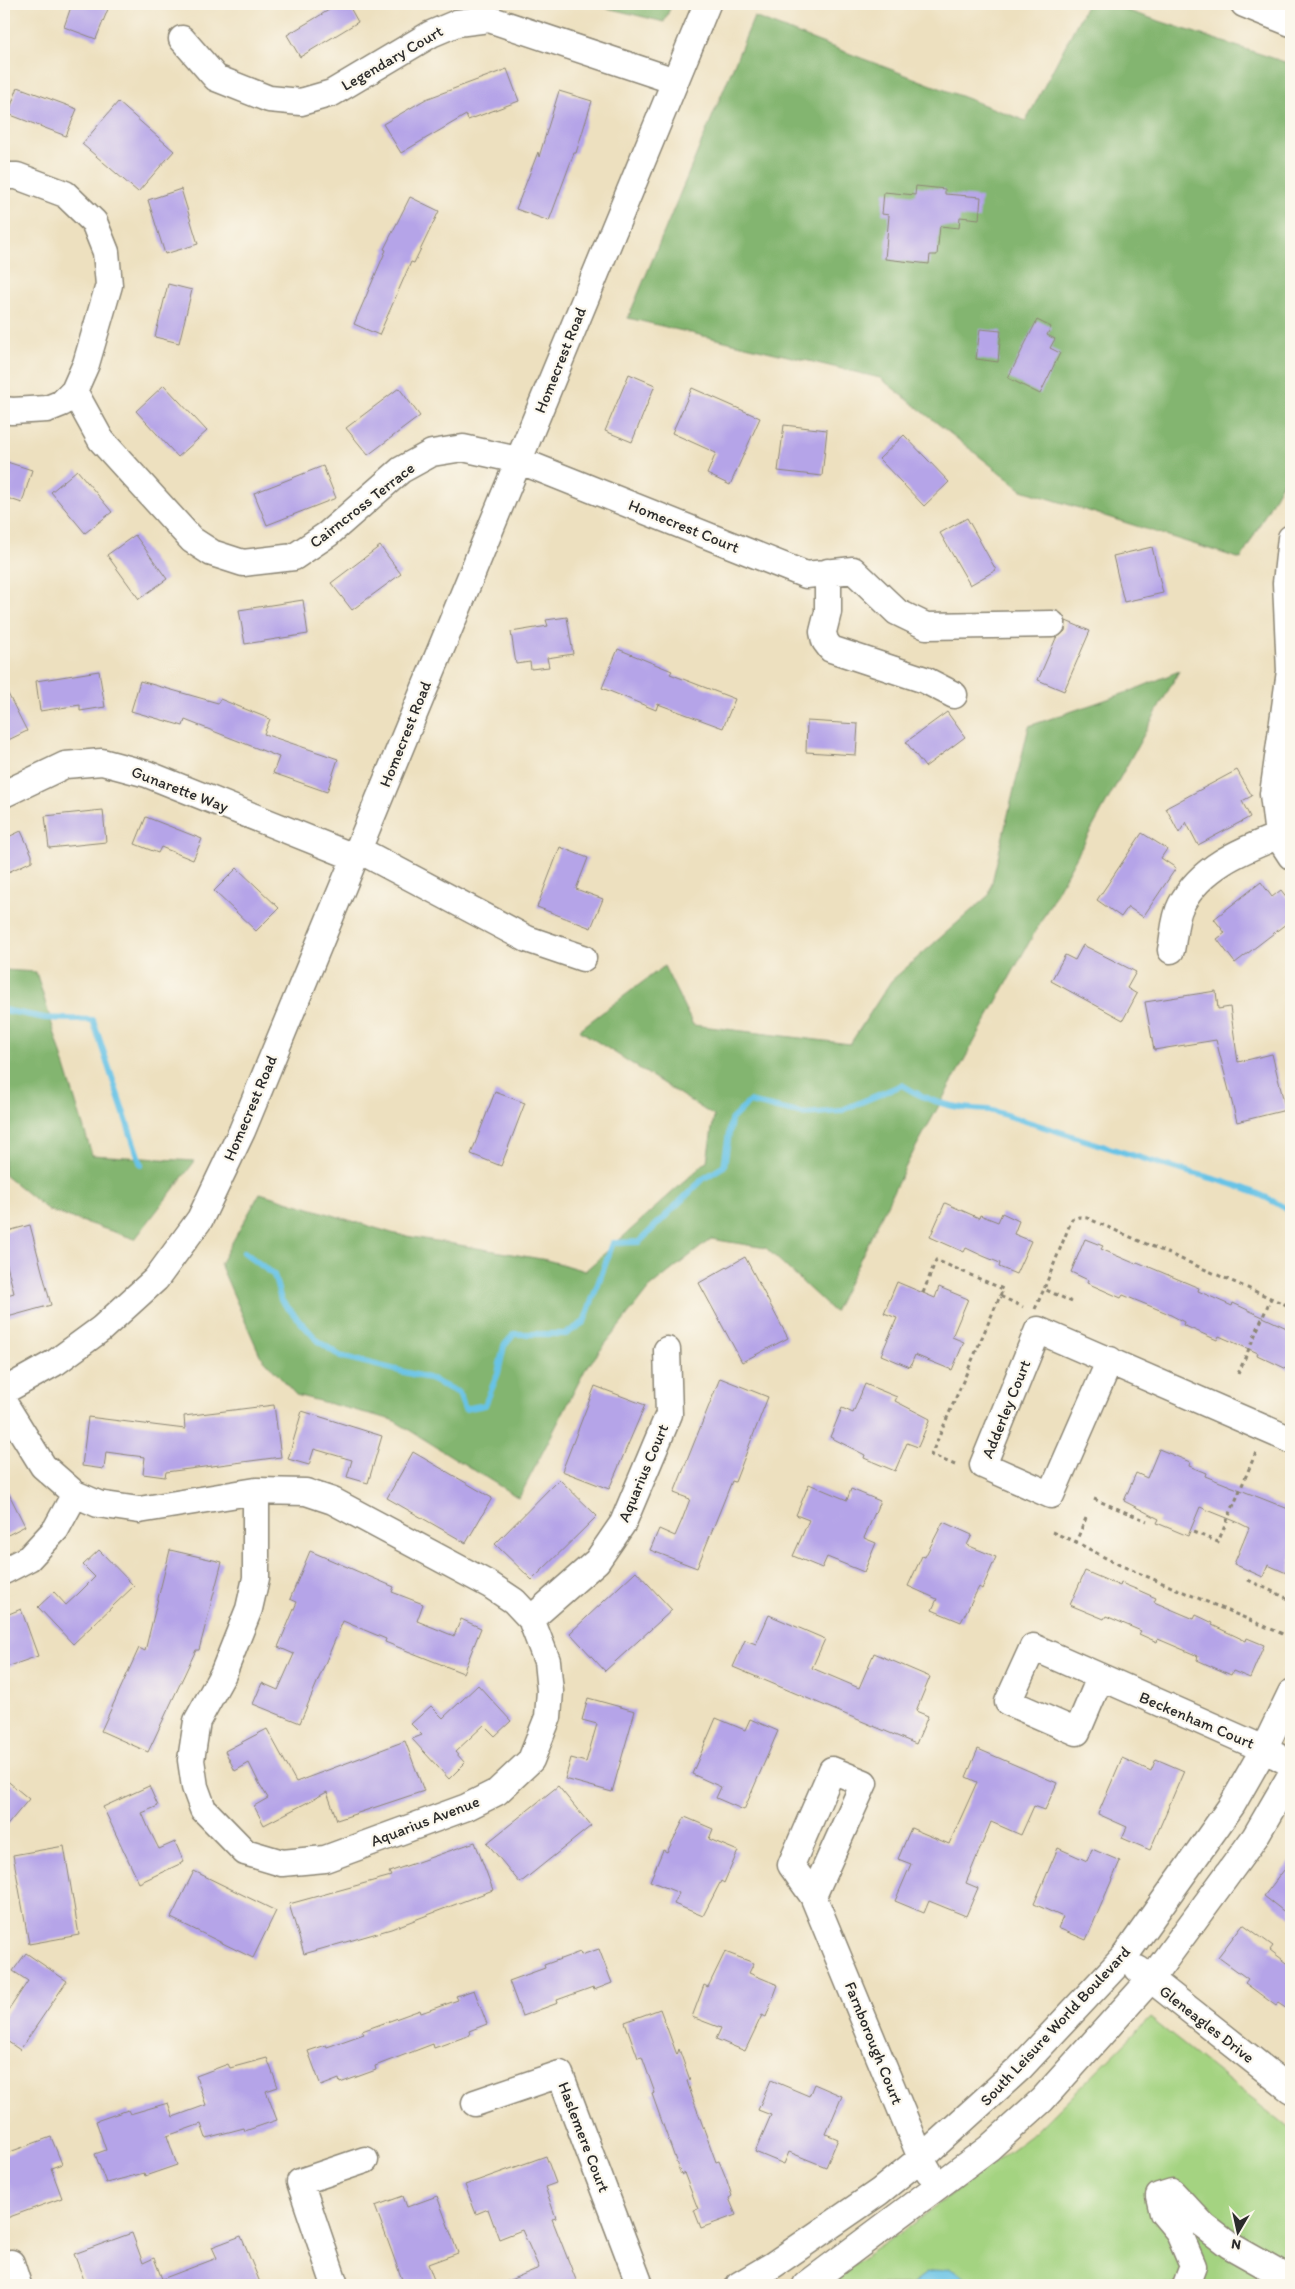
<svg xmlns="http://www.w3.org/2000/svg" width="1295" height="2289" font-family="Itim,sans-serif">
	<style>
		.green { fill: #a4d381; stroke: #687f56 }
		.forest { fill: #83b56f; stroke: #57704d }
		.water { fill: #68c3e6; stroke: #4a7788 }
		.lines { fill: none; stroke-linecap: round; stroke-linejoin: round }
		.stream { stroke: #68c3e6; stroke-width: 6 }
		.building { fill: #b5a4e8 }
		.minor-casing { stroke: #8c8675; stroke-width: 29 }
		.path { stroke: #8c8675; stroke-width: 3; stroke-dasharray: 4 4; stroke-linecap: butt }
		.minor { stroke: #fff; stroke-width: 26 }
		.labels { text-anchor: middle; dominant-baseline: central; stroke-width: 4.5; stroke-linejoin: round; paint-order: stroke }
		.street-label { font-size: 16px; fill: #2b2b2b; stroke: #fbf7ec }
	</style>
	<rect width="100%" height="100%" fill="#fbf7ec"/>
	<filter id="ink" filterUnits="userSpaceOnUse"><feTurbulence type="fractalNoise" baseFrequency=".02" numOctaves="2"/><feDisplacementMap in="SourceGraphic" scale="10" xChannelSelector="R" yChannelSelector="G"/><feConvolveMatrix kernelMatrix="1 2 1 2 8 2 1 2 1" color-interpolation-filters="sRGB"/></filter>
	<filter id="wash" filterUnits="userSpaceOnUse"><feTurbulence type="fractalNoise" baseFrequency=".0096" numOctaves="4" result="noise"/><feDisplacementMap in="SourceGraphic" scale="20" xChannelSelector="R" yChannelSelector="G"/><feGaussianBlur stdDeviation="1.12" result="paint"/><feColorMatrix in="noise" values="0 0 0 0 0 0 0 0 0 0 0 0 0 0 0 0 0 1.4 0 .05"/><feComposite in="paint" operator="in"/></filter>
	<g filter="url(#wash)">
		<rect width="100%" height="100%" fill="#ede0bf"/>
		<!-- green -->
		<path class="green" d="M 1150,2018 L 1291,2130 L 1291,2285 L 822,2285 L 903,2231 L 1035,2132 Z"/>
		<!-- forest -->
		<path class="forest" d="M 591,4 L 672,4 L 664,22 Z
			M 1087,4 L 1107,4 L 1291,64 L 1291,467 L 1241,559 L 1022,490 L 880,378 L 628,318 L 754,17 L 1026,121 Z
			M 1179,671 L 910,1158 L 834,1312 L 766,1248 L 711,1239 L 649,1288 L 585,1370 L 519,1498 L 393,1420 L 296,1395 L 260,1355 L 220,1264 L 260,1193 L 395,1234 L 547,1260 L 585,1271 L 707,1161 L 714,1116 L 579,1030 L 664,966 L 693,1025 L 850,1044 L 891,981 L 989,895 L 1029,726 L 1131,691 Z
			M 4,970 L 36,972 L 92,1155 L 195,1161 L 135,1239 L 48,1210 L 4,1174 Z"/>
		<!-- water -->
		<path class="water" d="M 949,2267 L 967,2278 L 971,2285 L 911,2285 L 926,2273 Z"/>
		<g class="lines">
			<!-- stream -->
			<path class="stream" d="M 4,1010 L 45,1018 L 93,1020 L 141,1165
				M 244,1252 L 274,1275 L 281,1300 L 317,1340 L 340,1356 L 428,1378 L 459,1393 L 465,1409 L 485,1405 L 498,1373 L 504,1346 L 514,1334 L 566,1334 L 584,1322 L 613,1243 L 639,1242 L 703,1179 L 724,1166 L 731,1120 L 749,1102 L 804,1114 L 840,1111 L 902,1085 C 930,1103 956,1109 989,1110 C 1050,1128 1110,1149 1171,1167 C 1212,1179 1255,1187 1291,1212"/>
		</g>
		<g id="blocks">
			<!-- building -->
			<path class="building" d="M 72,4 L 110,4 L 96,39 L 64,27 Z
				M 339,4 L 348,4 L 358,22 L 300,57 L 287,35 Z
				M 507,69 L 519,101 L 468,120 L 466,115 L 401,153 L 383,124 L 426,99 Z
				M 18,87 L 77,109 L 66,136 L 8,114 Z
				M 559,91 L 592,101 L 576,153 L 574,153 L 549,221 L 516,209 L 538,152 L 539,157 Z
				M 118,102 L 174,151 L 138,192 L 82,144 Z
				M 916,186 L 945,189 L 945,194 L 981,197 L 979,219 L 960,217 L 959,228 L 940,226 L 937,255 L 930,255 L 929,264 L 885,259 L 889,215 L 882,214 L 884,192 L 915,195 Z
				M 181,189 L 198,244 L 165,254 L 148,200 Z
				M 410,197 L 439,211 L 414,263 L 411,262 L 379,335 L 354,324 L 386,250 L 384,249 Z
				M 168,284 L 192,290 L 179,343 L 155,337 Z
				M 1037,320 L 1051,327 L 1047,335 L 1055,339 L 1050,348 L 1060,353 L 1040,394 L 1008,378 Z
				M 980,329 L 1001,331 L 998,362 L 976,359 Z
				M 629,374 L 655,385 L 632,442 L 605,431 Z
				M 164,385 L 207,431 L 178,457 L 136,411 Z
				M 399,388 L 420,416 L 368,455 L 346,428 Z
				M 692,388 L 760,418 L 730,485 L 707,474 L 716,453 L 672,433 Z
				M 784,425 L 827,430 L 822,476 L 778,471 Z
				M 904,435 L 949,482 L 924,506 L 879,459 Z
				M 4,461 L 32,470 L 22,503 L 4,497 Z
				M 323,466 L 336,498 L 267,525 L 254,493 Z
				M 77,470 L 112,512 L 85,533 L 51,492 Z
				M 967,518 L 996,570 L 970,585 L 940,533 Z
				M 135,535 L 167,579 L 139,599 L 107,555 Z
				M 380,546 L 401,574 L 352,610 L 331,583 Z
				M 1152,547 L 1163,593 L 1124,602 L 1113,556 Z
				M 303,600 L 308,634 L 245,644 L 239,610 Z
				M 567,617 L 573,654 L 547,658 L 549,667 L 531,669 L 530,662 L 516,664 L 511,632 L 548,626 L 546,620 Z
				M 1066,621 L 1090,631 L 1064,691 L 1038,680 L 1056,638 L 1065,631 Z
				M 618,649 L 672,671 L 670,674 L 735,699 L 723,728 L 658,704 L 656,710 L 602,688 Z
				M 99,671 L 105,707 L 80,711 L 80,705 L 40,711 L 36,681 Z
				M 140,681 L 218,703 L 220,699 L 270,719 L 264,734 L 338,759 L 327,792 L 273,773 L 279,757 L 185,720 L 183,726 L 131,711 Z
				M 4,686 L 27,731 L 4,742 Z
				M 947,712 L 965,737 L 925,767 L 906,742 Z
				M 807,721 L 858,724 L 856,755 L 806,752 Z
				M 1237,770 L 1252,796 L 1242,801 L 1250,817 L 1198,845 L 1186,822 L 1179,833 L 1166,808 Z
				M 103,810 L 106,842 L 49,848 L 45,816 Z
				M 146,817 L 202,839 L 193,860 L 161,847 L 158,853 L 135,844 Z
				M 21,831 L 32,855 L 32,861 L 4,874 L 4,839 Z
				M 1142,833 L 1167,849 L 1161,858 L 1176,868 L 1143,917 L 1128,907 L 1121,917 L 1097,900 Z
				M 560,847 L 588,858 L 576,889 L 603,899 L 591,928 L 537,907 Z
				M 237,868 L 279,908 L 256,931 L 214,891 Z
				M 1261,882 L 1272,897 L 1281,890 L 1291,903 L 1291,920 L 1235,963 L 1217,939 L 1225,933 L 1214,919 Z
				M 1083,945 L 1136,972 L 1127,988 L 1137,994 L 1123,1020 L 1051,981 L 1065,955 L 1075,960 Z
				M 1216,991 L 1218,1009 L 1230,1007 L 1238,1062 L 1272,1054 L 1286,1110 L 1237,1122 L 1216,1040 L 1154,1050 L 1145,1002 Z
				M 495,1092 L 525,1103 L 501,1166 L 471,1154 Z
				M 945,1203 L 979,1218 L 980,1215 L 998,1222 L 1002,1213 L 1019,1221 L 1014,1234 L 1031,1241 L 1016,1274 L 999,1267 L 1000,1263 L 983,1256 L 966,1248 L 964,1252 L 930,1237 Z
				M 30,1225 L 51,1305 L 4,1318 L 4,1296 L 14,1293 L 4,1254 L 4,1232 Z
				M 1085,1239 L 1103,1246 L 1101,1249 L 1136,1264 L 1137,1262 L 1154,1269 L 1199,1288 L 1198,1291 L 1232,1306 L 1233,1303 L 1250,1311 L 1291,1330 L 1291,1371 L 1257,1355 L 1258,1353 L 1219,1336 L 1217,1340 L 1183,1325 L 1184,1322 L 1167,1313 L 1123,1295 L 1121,1298 L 1087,1283 L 1088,1280 L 1071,1272 Z
				M 745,1257 L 788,1338 L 742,1362 L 699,1283 Z
				M 897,1282 L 935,1298 L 939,1287 L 968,1299 L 952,1337 L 964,1342 L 952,1370 L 915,1355 L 910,1367 L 881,1355 L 897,1318 L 884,1313 Z
				M 720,1378 L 768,1397 L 735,1482 L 732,1481 L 697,1568 L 650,1550 L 659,1529 L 675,1536 L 682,1520 L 690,1499 L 674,1493 Z
				M 865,1384 L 897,1397 L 895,1401 L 930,1419 L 918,1447 L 907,1443 L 895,1471 L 864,1458 L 865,1455 L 830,1437 L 842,1408 L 853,1413 Z
				M 595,1386 L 645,1405 L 609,1489 L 562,1471 Z
				M 274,1405 L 281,1457 L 166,1472 L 165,1477 L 143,1474 L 145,1457 L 128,1455 L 106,1452 L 104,1469 L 82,1466 L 88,1417 L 185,1429 L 184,1416 Z
				M 302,1411 L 382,1436 L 368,1483 L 347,1477 L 352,1460 L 314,1449 L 309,1465 L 288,1459 Z
				M 1159,1449 L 1190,1462 L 1189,1466 L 1206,1473 L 1205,1476 L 1291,1510 L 1291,1575 L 1268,1565 L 1263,1577 L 1234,1564 L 1249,1528 L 1237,1522 L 1200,1507 L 1188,1536 L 1157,1523 L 1159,1519 L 1124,1501 L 1136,1473 L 1147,1478 Z
				M 413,1452 L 492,1498 L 466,1543 L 387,1498 Z
				M 559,1479 L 597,1516 L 532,1580 L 495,1544 Z
				M 4,1484 L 25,1526 L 4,1537 Z
				M 809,1484 L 847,1500 L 851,1489 L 880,1501 L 864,1538 L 876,1543 L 864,1572 L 827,1557 L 822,1568 L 793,1556 L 809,1520 L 796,1515 Z
				M 943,1522 L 972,1535 L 967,1545 L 996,1557 L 982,1589 L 979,1587 L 961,1622 L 932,1610 L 937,1599 L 908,1586 L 922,1556 L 925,1557 Z
				M 99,1550 L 134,1586 L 73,1644 L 38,1607 L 54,1592 L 66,1605 L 79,1593 L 95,1577 L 83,1565 Z
				M 170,1550 L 222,1562 L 199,1650 L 196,1650 L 148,1752 L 101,1731 L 139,1648 L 145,1651 Z
				M 310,1551 L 394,1587 L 392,1592 L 423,1604 L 417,1621 L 454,1636 L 461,1619 L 481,1628 L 463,1673 L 385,1642 L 386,1639 L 343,1621 L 300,1723 L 253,1704 L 262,1683 L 278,1690 L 294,1654 L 278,1647 L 297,1602 L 290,1599 Z
				M 636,1571 L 672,1610 L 605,1671 L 570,1633 Z
				M 1085,1571 L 1120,1586 L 1121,1583 L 1138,1590 L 1156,1598 L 1154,1602 L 1194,1619 L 1196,1615 L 1213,1623 L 1212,1625 L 1246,1641 L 1247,1638 L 1264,1645 L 1250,1678 L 1233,1671 L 1231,1675 L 1197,1660 L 1198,1656 L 1158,1639 L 1157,1642 L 1139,1634 L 1141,1631 L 1106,1616 L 1104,1619 L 1070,1605 Z
				M 21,1609 L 38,1656 L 4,1668 L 4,1616 Z
				M 769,1615 L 825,1639 L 812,1668 L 859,1688 L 874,1653 L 930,1677 L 916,1711 L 928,1716 L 916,1744 L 733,1667 L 745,1640 L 756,1644 Z
				M 478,1685 L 511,1721 L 495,1736 L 484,1725 L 455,1752 L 465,1763 L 449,1779 L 412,1739 L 422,1735 L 411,1724 L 431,1706 L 443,1718 Z
				M 588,1698 L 635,1711 L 612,1792 L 565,1779 L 571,1758 L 586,1762 L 597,1724 L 582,1720 Z
				M 716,1718 L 745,1730 L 750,1719 L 778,1731 L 744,1810 L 716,1798 L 721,1787 L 692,1774 Z
				M 267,1729 L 296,1782 L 405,1741 L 424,1791 L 337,1820 L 327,1792 L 264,1825 L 254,1806 L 268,1798 L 259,1783 L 249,1763 L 235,1771 L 225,1751 Z
				M 978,1749 L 1057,1783 L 1045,1810 L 1034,1806 L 1021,1835 L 991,1822 L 966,1883 L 978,1888 L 966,1916 L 929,1901 L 924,1913 L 895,1901 L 911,1864 L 898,1859 L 911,1828 L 949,1844 L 977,1782 L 966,1777 Z
				M 1122,1758 L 1151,1771 L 1156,1759 L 1184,1771 L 1150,1850 L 1122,1838 L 1127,1827 L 1098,1814 Z
				M 4,1778 L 29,1799 L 4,1829 Z
				M 149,1786 L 158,1806 L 142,1813 L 149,1829 L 159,1849 L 175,1842 L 184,1862 L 139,1883 L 103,1807 Z
				M 558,1786 L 591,1826 L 520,1883 L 487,1843 Z
				M 685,1817 L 713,1829 L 709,1839 L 738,1851 L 724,1883 L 721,1881 L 703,1916 L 674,1904 L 679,1893 L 650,1881 L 663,1850 L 667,1852 Z
				M 475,1842 L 493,1890 L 391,1929 L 304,1954 L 289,1904 L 391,1876 L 389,1872 Z
				M 64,1846 L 79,1935 L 29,1944 L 13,1855 Z
				M 1058,1848 L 1087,1861 L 1092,1849 L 1120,1861 L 1086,1940 L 1058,1928 L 1063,1917 L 1034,1904 Z
				M 1291,1861 L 1291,1917 L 1264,1896 Z
				M 194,1871 L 276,1911 L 253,1958 L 171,1918 Z
				M 1243,1924 L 1273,1946 L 1270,1950 L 1291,1966 L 1291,2010 L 1279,2002 L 1276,2006 L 1245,1983 L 1248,1979 L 1218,1957 Z
				M 599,1949 L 612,1983 L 594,1990 L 593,1987 L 557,2000 L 558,2003 L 522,2016 L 509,1981 L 545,1968 L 544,1965 L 580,1952 L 581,1955 Z
				M 725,1952 L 754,1963 L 749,1973 L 778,1985 L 766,2017 L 762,2015 L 745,2051 L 716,2039 L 721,2028 L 692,2017 L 704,1985 L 708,1987 Z
				M 26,1953 L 67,1981 L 20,2050 L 4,2039 L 4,2017 L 28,1981 L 13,1971 Z
				M 474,1990 L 487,2024 L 469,2031 L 470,2035 L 434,2048 L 433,2044 L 375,2066 L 376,2070 L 340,2083 L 339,2079 L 321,2086 L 308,2051 L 326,2045 L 327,2047 L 364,2034 L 362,2031 L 420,2010 L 421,2013 L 458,2000 L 456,1996 Z
				M 660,2009 L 677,2055 L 679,2049 L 690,2080 L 687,2081 L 693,2099 L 716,2162 L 719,2161 L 726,2178 L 732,2196 L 729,2198 L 736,2215 L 701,2228 L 694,2210 L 698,2209 L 684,2173 L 681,2175 L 652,2094 L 655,2093 L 642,2057 L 638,2058 L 625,2022 Z
				M 267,2058 L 278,2087 L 266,2091 L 277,2120 L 245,2131 L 244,2128 L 206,2138 L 201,2124 L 167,2136 L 177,2165 L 145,2176 L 144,2173 L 106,2183 L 95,2154 L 106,2150 L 96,2121 L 128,2110 L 130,2114 L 168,2103 L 173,2117 L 206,2105 L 196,2076 L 228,2064 L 230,2068 Z
				M 771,2080 L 809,2096 L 814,2084 L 842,2096 L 826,2134 L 838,2139 L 826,2167 L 789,2152 L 784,2164 L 755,2152 L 771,2115 L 758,2110 Z
				M 51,2137 L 62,2164 L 51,2168 L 62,2198 L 4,2219 L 4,2154 Z
				M 546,2156 L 556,2183 L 545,2187 L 556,2218 L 552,2219 L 578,2285 L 498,2285 L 539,2268 L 522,2230 L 499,2239 L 488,2209 L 476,2214 L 465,2185 Z
				M 403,2196 L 407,2207 L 437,2196 L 458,2253 L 428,2264 L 436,2285 L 404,2285 L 375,2206 Z
				M 132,2233 L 143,2263 L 154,2258 L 162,2279 L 217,2258 L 212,2247 L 241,2236 L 261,2285 L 86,2285 L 74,2254 Z"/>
		</g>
	</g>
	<g filter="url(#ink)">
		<use href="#blocks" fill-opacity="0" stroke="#8c8675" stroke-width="1"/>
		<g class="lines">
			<!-- minor casing -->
			<g class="minor-casing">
				<path id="minor" d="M 1244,4 L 1291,23
					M 182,39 L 216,78 L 269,99 L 301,102 L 332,93 L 431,34 L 457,23 L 489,19 L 675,81
					M 4,176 L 17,176 L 65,194 L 94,222 L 106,252 L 109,285 L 86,364 L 74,391 L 62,403 L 47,409 L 12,411 L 4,410
					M 74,391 L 101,440 L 192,540 L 212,553 L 243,563 L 294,557 L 328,534 L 401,470 L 432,453 L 463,448 L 518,460 L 806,575 L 853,570 L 897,612 L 926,626 L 1052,624
					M 1291,538 L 1286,583 L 1290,671 L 1273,794 L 1278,836 L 1291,856
					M 828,572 L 828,612 L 823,632 L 825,641 L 831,649 L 925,680 L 954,695
					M 4,794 L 65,765 L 102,762 L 147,774 L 354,857
					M 357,849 L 527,939 L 583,958
					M 1171,950 C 1174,937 1174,918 1181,905 C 1201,867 1240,851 1278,836
					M 1110,1360 L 1051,1495 L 983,1465 L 1038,1330 L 1291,1440
					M 4,1391 L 56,1362 L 101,1329 L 156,1279 L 200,1219 L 242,1131 L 707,4
					M 4,1403 L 43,1466 L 75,1494 L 98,1504 L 139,1510 L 256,1491 L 306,1492 L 333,1501 L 490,1585 L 514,1601 L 531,1619 L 547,1661 L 550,1691 L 548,1717 L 531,1760 L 497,1792 L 467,1807 L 325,1859 L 282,1863 L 245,1852 L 203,1809 L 195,1787 L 191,1760 L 197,1721 L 223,1674 L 249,1609 L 256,1578 L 256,1491
					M 4,1571 L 29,1558 L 56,1529 L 75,1494
					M 531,1619 L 597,1561 L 623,1523 L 669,1414 L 667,1350
					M 1100,1678 L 1077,1732 L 1008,1702 L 1033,1647 L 1264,1749 L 1291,1764
					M 813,1896 L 791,1865 L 832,1770 L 864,1783 L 813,1896 L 921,2158 L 929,2172
					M 1138,1969 L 1291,2090
					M 475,2103 L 560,2074 L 640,2285
					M 4,2266 L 11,2263 L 18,2285
					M 335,2285 L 300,2182 L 365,2160
					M 739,2285 L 773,2265 L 879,2192 L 921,2158 L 1020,2068 L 1124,1957 L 1232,1805 L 1264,1749 L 1291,1693
					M 806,2285 L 989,2148 L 1042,2100 L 1151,1979 L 1255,1837 L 1291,1775
					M 1186,2285 L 1193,2266 L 1178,2231 L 1163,2213 L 1159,2196 L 1172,2192 L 1204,2226 L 1229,2245 L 1291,2280"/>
			</g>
			<!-- path -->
			<path class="path" d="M 923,1293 L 936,1260 L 1003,1289 L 1000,1296
				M 1072,1302 L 1044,1289 L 1072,1219 L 1079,1217 L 1087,1218 L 1291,1307
				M 1035,1309 L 1044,1289
				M 1238,1374 L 1271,1298
				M 955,1465 L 931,1455 L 1000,1296 L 1023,1307
				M 1094,1499 L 1147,1521
				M 1086,1518 L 1076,1542 L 1115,1563 L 1290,1637
				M 1052,1532 L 1076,1542
				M 1193,1532 L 1218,1542 L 1257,1450
				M 1248,1580 L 1291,1600"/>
			<!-- minor -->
			<use href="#minor" class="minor"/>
		</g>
	</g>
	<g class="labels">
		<!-- street labels -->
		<g class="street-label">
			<text transform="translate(392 58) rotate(-30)">Legendary Court</text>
			<text transform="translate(560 360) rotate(-68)">Homecrest Road</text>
			<text transform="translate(362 505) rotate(-38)">Cairncross Terrace</text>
			<text transform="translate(684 526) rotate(22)">Homecrest Court</text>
			<text transform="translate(405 734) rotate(-68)">Homecrest Road</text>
			<text transform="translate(180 789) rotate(21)">Gunarette Way</text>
			<text transform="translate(250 1108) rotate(-67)">Homecrest Road</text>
			<text transform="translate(1006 1409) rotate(-68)">Adderley Court</text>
			<text transform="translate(643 1473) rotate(-67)">Aquarius Court</text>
			<text transform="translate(1197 1720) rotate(23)">Beckenham Court</text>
			<text transform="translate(425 1821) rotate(-21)">Aquarius Avenue</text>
			<text transform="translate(1207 2024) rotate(38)">Gleneagles Drive</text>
			<text transform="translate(1055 2026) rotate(-47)">South Leisure World Boulevard</text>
			<text transform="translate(874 2043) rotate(68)">Farnborough Court</text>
			<text transform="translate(584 2137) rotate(69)">Haslemere Court</text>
		</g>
	</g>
	<!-- margin -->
	<rect width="1295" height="2289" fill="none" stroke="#fbf7ec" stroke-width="20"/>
	<!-- north arrow -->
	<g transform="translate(1238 2232) rotate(189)" stroke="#fbf7ec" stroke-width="4" paint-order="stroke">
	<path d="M0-4L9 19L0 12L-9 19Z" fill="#2b2b2b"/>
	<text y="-8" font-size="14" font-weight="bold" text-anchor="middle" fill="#2b2b2b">N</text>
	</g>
</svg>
